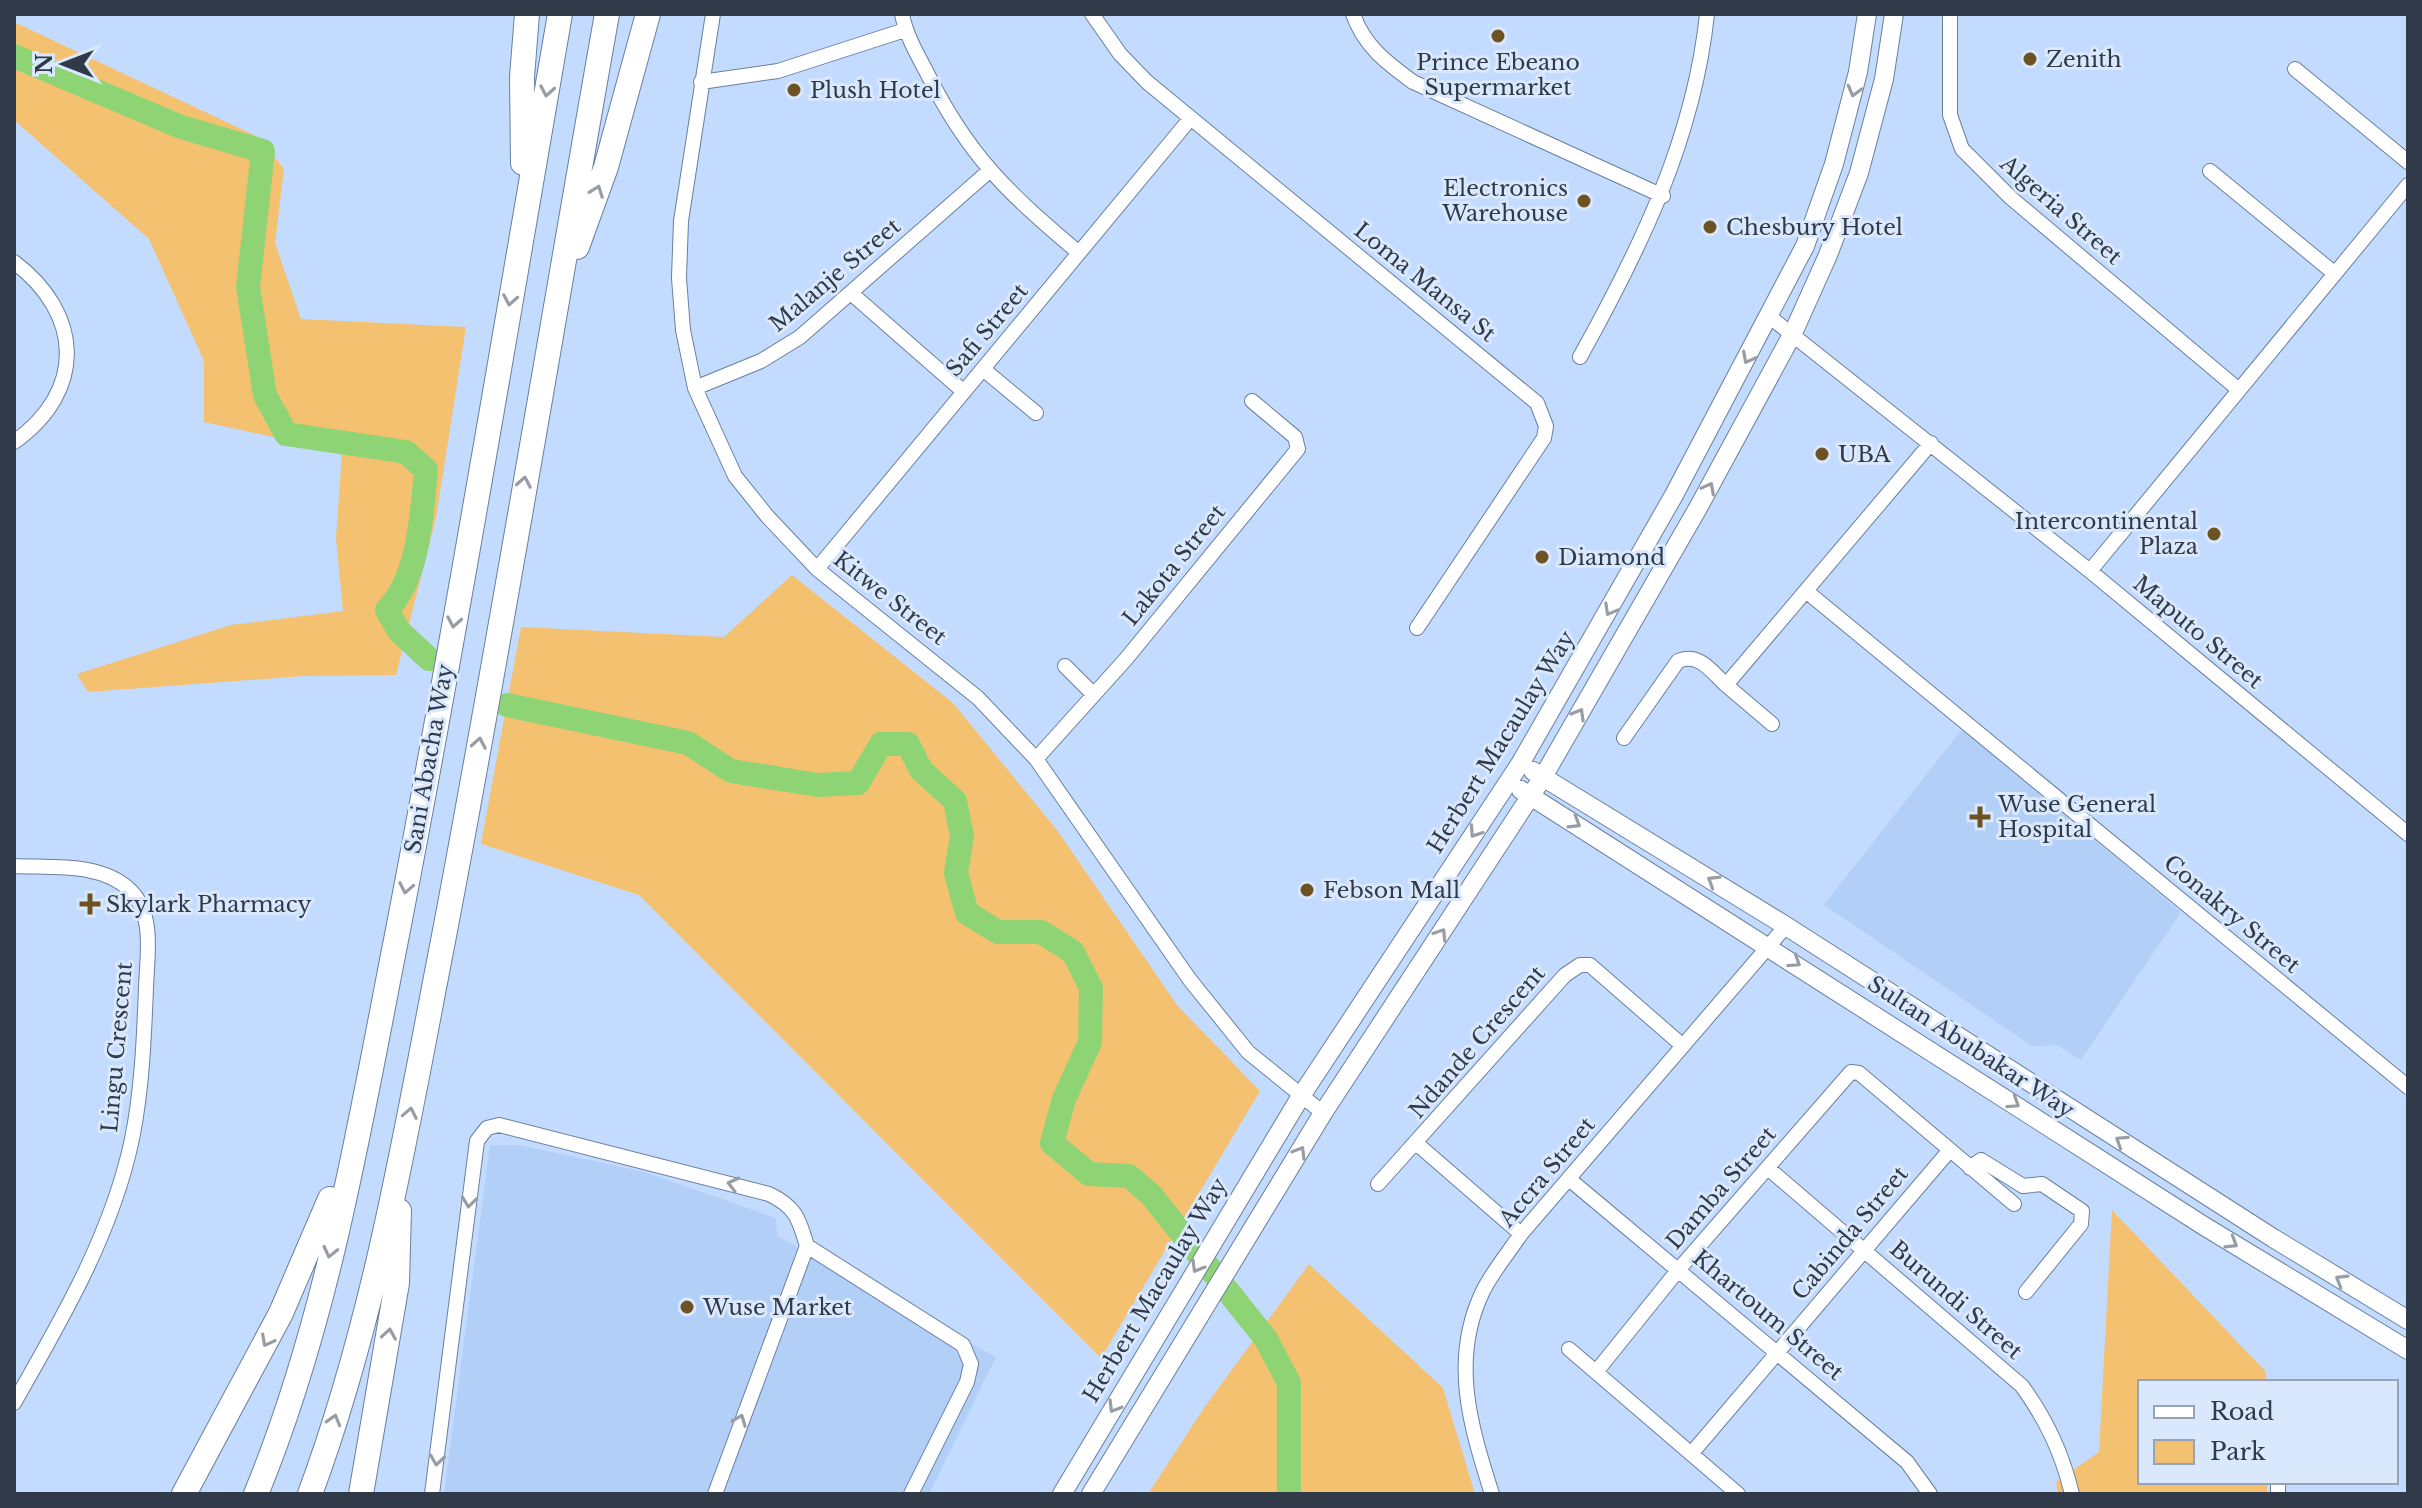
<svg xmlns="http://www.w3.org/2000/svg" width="2422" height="1508" font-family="'Libre Baskerville',serif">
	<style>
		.built { fill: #b2cff8 }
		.green { fill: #f4c170 }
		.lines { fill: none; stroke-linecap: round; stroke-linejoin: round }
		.river { stroke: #8ed475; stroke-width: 24 }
		.minor-casing { stroke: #697f9f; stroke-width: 16 }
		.secondary-casing { stroke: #697f9f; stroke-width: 20 }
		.motorway-casing { stroke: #697f9f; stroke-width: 26 }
		.minor { stroke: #fff; stroke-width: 14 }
		.secondary { stroke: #fff; stroke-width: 18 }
		.motorway { stroke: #fff; stroke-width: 24 }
		.oneway { stroke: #989ca4 }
		.poi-dot { fill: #6d5224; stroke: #d9e8fd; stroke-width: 3 }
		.labels { text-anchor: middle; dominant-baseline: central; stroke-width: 6; stroke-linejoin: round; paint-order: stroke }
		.poi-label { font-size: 22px; fill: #313a48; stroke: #d9e8fd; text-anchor: start }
		.street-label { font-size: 22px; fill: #313a48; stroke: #d9e8fd }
	</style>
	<rect width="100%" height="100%" fill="#c3dbff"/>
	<!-- built -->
	<path class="built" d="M 1962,729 L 2181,912 L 2081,1060 L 2057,1045 L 2032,1046 L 1824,905 Z
		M 490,1145 L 520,1145 L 644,1172 L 776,1218 L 777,1236 L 996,1357 L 929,1494 L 444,1494 Z"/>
	<!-- green -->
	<path class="green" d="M 14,22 L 260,138 L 284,169 L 275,243 L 301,319 L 466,327 L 436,518 L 396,675 L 304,676 L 88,692 L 77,674 L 231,625 L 343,611 L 336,538 L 342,452 L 204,422 L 204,361 L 149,239 L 14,120 Z
		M 792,575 L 953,703 L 1057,830 L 1177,1005 L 1260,1091 L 1101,1358 L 639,895 L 481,844 L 521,627 L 724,637 Z
		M 2112,1210 L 2266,1372 L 2266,1382 L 2140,1382 L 2140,1482 L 2267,1482 L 2267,1494 L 2058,1494 L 2056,1482 L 2099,1452 Z
		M 1309,1264 L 1443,1388 L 1475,1494 L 1148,1494 L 1204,1408 Z"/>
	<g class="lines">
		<!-- river -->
		<path class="river" d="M 14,56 L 181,127 L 263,151 L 248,287 L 265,395 L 286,434 L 406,452 L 426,470 C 422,513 419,578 387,610 L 399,631 L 429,659
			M 507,705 L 688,743 L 731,771 L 818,785 L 858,783 L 881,744 L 908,744 L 921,770 L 955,801 L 962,836 L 956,873 L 967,913 L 998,932 L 1041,932 L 1073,952 L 1091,988 L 1090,1042 L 1064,1099 L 1052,1143 L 1089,1174 L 1129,1176 L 1151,1195 L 1266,1339 L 1289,1383 L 1289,1494"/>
		<!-- minor casing -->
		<g class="minor-casing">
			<path id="minor" d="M 713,14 L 681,221 L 679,278 L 683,330 L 695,388 L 735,476 L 767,516 L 817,569 L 978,698 L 1036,759 L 1190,980 L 1248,1052 L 1323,1113
				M 902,14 C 906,35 916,52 926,71 C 968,156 1008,193 1079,253
				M 1092,14 L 1120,54 L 1147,82 L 1537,403 L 1546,426 L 1544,438 L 1417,628
				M 1353,14 C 1364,46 1387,63 1413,82 L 1663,196
				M 1950,14 L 1950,115 L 1962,149 L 2011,198 L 2239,390
				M 2295,69 L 2408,162
				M 701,82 L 778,71 L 905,30
				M 2210,171 L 2334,273
				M 14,262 C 83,314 86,391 14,442
				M 852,294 L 964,392
				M 1770,317 L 2090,571 L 2408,834
				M 1580,357 C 1640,249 1694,139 1707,14
				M 983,369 L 1036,413
				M 695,388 L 761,361 L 800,337 L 988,172
				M 817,569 L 1190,119
				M 2090,571 L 2408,185
				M 1806,591 L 2408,1087
				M 1065,666 L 1094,695
				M 1772,724 L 1726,685 L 1931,443
				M 1624,738 L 1678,661 C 1699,652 1712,672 1726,685
				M 1036,759 L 1126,659 L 1298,449 L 1295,437 L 1252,401
				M 14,866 C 52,868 100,862 130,890 C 155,914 147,956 146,988 C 144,1038 142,1090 132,1139 C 112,1234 62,1319 14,1403
				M 1416,1143 L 1521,1234
				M 1970,1168 L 1981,1160 L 2023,1186 L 2042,1184 L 2082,1211 L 2081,1224 L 2026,1292
				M 1769,1169 L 2022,1386 C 2047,1421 2062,1453 2072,1494
				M 1569,1179 L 1907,1462 L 1930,1494
				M 1378,1184 L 1565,975 L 1580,965 L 1590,965 L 1683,1046
				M 807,1246 L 963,1345 L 971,1364 L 967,1382 L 911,1494
				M 1569,1349 L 1738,1494
				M 1596,1372 L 1679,1269 L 1851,1072 L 1859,1073 L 2014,1204
				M 1691,1454 L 1949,1151
				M 432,1494 L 477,1141 L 487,1128 L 499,1125 L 769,1194 C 796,1207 799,1219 807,1246 L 715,1494
				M 1492,1494 C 1470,1425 1450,1359 1483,1291 C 1493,1271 1509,1252 1521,1234 L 1786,926
				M 2278,1494 L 2278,1482"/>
		</g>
		<!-- secondary casing -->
		<g class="secondary-casing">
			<path id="secondary" d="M 1533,771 L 1786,926 L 2273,1238 L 2408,1320
				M 1521,790 L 2204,1226 L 2408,1350
				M 1062,1494 L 1301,1096 L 1520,764 L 1674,495 L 1805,246 L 1834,164 L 1858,72 L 1867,14
				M 1091,1494 L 1323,1113 L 1543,777 L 1698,508 L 1793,333 L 1828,255 L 1859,173 L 1884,79 L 1894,14"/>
		</g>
		<!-- motorway casing -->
		<g class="motorway-casing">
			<path id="motorway" d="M 523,163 L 522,77 L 527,14
				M 577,247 L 606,167 L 648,14
				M 184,1494 L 281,1313 L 330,1199
				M 256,1494 C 329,1317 360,1122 397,935 C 456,629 507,321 560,14
				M 310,1494 C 376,1316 407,1126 443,941 C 502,633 552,323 607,14
				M 361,1494 L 397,1283 L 399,1211"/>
		</g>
		<!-- minor -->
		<use href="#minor" class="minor"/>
		<!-- secondary -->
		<use href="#secondary" class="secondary"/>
		<!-- motorway -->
		<use href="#motorway" class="motorway"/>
	</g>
	<!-- one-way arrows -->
	<defs><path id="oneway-chevron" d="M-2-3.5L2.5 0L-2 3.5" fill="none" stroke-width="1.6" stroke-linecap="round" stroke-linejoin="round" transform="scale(2)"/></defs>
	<g class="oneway">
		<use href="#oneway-chevron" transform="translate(547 91) rotate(100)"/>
		<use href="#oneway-chevron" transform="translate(1854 91) rotate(105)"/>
		<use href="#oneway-chevron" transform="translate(597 191) rotate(-70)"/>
		<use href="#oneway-chevron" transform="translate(510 300) rotate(100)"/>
		<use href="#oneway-chevron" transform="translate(1748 358) rotate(118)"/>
		<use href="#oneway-chevron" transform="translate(524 482) rotate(-80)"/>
		<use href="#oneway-chevron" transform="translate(1709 488) rotate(-62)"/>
		<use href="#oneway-chevron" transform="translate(1610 610) rotate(119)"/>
		<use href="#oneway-chevron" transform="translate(454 622) rotate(100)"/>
		<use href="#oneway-chevron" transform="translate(1579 714) rotate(-60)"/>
		<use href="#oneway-chevron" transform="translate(479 743) rotate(-80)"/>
		<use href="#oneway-chevron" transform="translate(1575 823) rotate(31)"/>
		<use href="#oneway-chevron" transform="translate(1475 832) rotate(124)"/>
		<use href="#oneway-chevron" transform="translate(1713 881) rotate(-148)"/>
		<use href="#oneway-chevron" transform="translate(406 888) rotate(101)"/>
		<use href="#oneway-chevron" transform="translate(1441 934) rotate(-57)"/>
		<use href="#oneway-chevron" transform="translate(1795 962) rotate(33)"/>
		<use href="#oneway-chevron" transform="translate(2014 1103) rotate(33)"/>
		<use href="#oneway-chevron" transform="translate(410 1113) rotate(-79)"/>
		<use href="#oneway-chevron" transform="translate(2121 1141) rotate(-147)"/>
		<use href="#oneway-chevron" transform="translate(1300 1152) rotate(-59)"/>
		<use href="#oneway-chevron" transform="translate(733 1184) rotate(-165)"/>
		<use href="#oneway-chevron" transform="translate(469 1202) rotate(97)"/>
		<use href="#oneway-chevron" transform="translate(2232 1243) rotate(32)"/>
		<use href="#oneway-chevron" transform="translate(330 1252) rotate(103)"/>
		<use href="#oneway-chevron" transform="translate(1197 1267) rotate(120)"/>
		<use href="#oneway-chevron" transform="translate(2341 1280) rotate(-149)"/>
		<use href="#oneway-chevron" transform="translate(389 1334) rotate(-81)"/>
		<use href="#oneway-chevron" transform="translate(267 1341) rotate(118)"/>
		<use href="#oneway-chevron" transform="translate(1114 1407) rotate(121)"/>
		<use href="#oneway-chevron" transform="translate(334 1420) rotate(-74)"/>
		<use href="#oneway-chevron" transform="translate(740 1420) rotate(-69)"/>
		<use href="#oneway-chevron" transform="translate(437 1460) rotate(98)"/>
	</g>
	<!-- markers -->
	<g class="poi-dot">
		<circle cx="1498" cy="36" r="8"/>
		<circle cx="2030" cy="59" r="8"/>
		<circle cx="794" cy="90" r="8"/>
		<circle cx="1584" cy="201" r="8"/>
		<circle cx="1710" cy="227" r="8"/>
		<circle cx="1822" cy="454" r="8"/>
		<circle cx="2214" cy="534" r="8"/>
		<circle cx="1542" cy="557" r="8"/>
		<path d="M1976 805h8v8h8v8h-8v8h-8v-8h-8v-8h8z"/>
		<circle cx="1307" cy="890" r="8"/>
		<path d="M86 892h8v8h8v8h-8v8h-8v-8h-8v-8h8z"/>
		<circle cx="687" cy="1307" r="8"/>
	</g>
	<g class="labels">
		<!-- poi labels -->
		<g class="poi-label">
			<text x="2046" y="59">Zenith</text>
			<text x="1498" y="62" text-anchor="middle">Prince Ebeano<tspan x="1498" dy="25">Supermarket</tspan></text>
			<text x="810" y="90">Plush Hotel</text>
			<text x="1568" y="188" text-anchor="end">Electronics<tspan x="1568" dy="25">Warehouse</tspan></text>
			<text x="1726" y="227">Chesbury Hotel</text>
			<text x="1838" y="454">UBA</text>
			<text x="2198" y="521" text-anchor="end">Intercontinental<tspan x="2198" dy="25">Plaza</tspan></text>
			<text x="1558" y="557">Diamond</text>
			<text x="1998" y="804">Wuse General<tspan x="1998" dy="25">Hospital</tspan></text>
			<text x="1323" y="890">Febson Mall</text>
			<text x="106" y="904">Skylark Pharmacy</text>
			<text x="703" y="1307">Wuse Market</text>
		</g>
		<!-- street labels -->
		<g class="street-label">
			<text transform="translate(2061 210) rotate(41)">Algeria Street</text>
			<text transform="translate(835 275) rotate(-40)">Malanje Street</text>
			<text transform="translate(1425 282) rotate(39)">Loma Mansa St</text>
			<text transform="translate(987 330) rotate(-50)">Safi Street</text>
			<text transform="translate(1174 565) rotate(-51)">Lakota Street</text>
			<text transform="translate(890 598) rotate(38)">Kitwe Street</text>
			<text transform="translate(2198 632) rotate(40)">Maputo Street</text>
			<text transform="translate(1501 742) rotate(-58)">Herbert Macaulay Way</text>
			<text transform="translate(429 759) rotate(-80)">Sani Abacha Way</text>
			<text transform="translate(2232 914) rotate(40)">Conakry Street</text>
			<text transform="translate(1477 1042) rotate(-49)">Ndande Crescent</text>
			<text transform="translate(117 1047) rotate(-85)">Lingu Crescent</text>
			<text transform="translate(1971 1047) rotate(33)">Sultan Abubakar Way</text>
			<text transform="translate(1547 1172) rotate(-50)">Accra Street</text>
			<text transform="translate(1721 1188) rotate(-49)">Damba Street</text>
			<text transform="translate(1850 1233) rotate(-50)">Cabinda Street</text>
			<text transform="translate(1155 1290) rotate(-59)">Herbert Macaulay Way</text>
			<text transform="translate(1956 1300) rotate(41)">Burundi Street</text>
			<text transform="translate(1768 1315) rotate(40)">Khartoum Street</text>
		</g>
	</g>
	<!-- border -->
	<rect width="2422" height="1508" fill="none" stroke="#313a48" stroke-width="32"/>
	<!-- legend -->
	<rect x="2138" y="1380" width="260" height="104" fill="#d9e8fd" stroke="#96a2b5" stroke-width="2"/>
	<rect x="2154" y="1406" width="40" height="12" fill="#ffffff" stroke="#96a2b5" stroke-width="2"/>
	<text x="2210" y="1420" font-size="24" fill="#313a48">Road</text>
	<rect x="2154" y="1440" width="40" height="24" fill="#f4c170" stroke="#96a2b5" stroke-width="2"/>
	<text x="2210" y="1460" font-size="24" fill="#313a48">Park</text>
	<!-- north arrow -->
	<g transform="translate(64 64) rotate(270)" stroke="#d9e8fd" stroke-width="6" paint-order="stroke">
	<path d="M0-6L14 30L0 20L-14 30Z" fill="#313a48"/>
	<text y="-12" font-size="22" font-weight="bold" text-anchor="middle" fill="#313a48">N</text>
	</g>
</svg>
